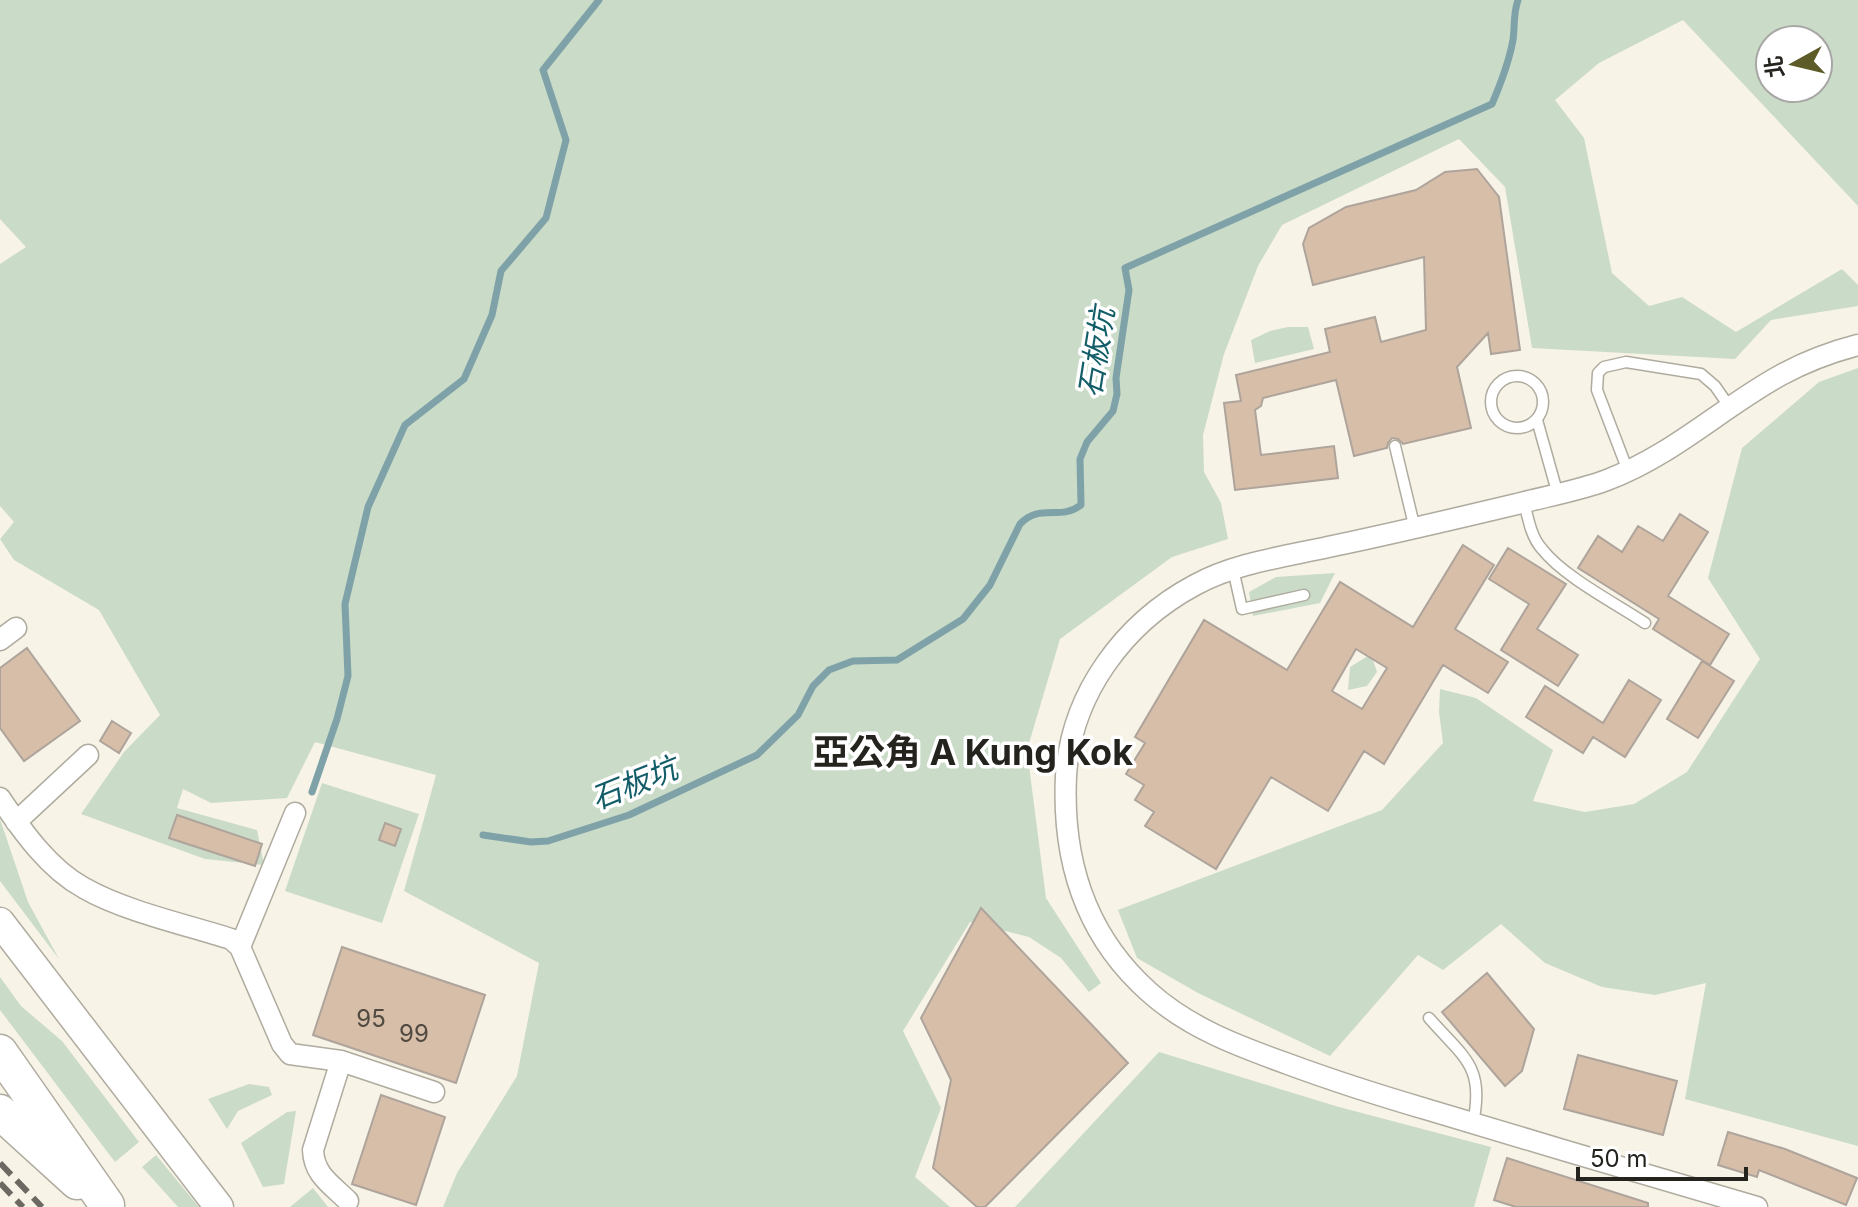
<svg xmlns="http://www.w3.org/2000/svg" width="1858" height="1207" font-family="Inter,'Noto Sans TC',sans-serif">
	<style>
		.green { fill: #cadbc8; fill-rule: evenodd }
		.lines { fill: none; stroke-linecap: round; stroke-linejoin: round }
		.stream { stroke: #7fa2a9; stroke-width: 7 }
		.building { fill: #d6bea9; stroke: #aea49b; stroke-width: 2; fill-rule: evenodd }
		.service-casing { stroke: #afab9f; stroke-width: 13 }
		.minor-casing { stroke: #afab9f; stroke-width: 23 }
		.secondary-casing { stroke: #afab9f; stroke-width: 31 }
		.motorway-casing { stroke: #afab9f; stroke-width: 37 }
		.service { stroke: #fff; stroke-width: 10 }
		.minor { stroke: #fff; stroke-width: 20 }
		.secondary { stroke: #fff; stroke-width: 28 }
		.motorway { stroke: #fff; stroke-width: 34 }
		.rail { stroke: #6c6962; stroke-width: 6; stroke-dasharray: 16 8; stroke-linecap: butt }
		.labels { text-anchor: middle; dominant-baseline: central; stroke-width: 7; stroke-linejoin: round; paint-order: stroke }
		.number-label { font-size: 24px; fill: #514a41 }
		.water-label { font-size: 30px; font-style: italic; fill: #135d69; stroke: #fff }
		.district-label { font-size: 36px; font-weight: bold; fill: #25231e; stroke: #fff }
	</style>
	<rect width="100%" height="100%" fill="#f8f3e7"/>
	<!-- green -->
	<path class="green" d="M 0,0 L 1858,0 L 1858,206 L 1683,20 L 1599,63 L 1555,100 L 1584,138 L 1612,273 L 1649,306 L 1682,297 L 1736,332 L 1842,269 L 1858,285 L 1858,306 L 1771,320 L 1735,359 L 1532,348 L 1505,187 L 1459,139 L 1282,225 L 1258,266 L 1224,354 L 1203,435 L 1204,472 L 1221,503 L 1228,539 L 1172,557 L 1060,639 L 1027,750 L 1046,898 L 1101,983 L 1089,992 L 1061,958 L 1029,937 L 970,922 L 903,1031 L 941,1108 L 915,1177 L 950,1207 L 443,1207 L 457,1173 L 517,1076 L 539,963 L 404,891 L 436,775 L 315,742 L 287,798 L 211,803 L 183,789 L 177,808 L 257,830 L 264,865 L 205,859 L 81,814 L 124,752 L 160,715 L 99,610 L 14,560 L 0,539 L 14,522 L 0,506 L 0,264 L 26,247 L 0,219 ZM 1770,40 L 1818,40 L 1818,88 L 1770,88 Z
		M 1288,327 L 1308,327 L 1314,349 L 1255,363 L 1251,340 L 1270,331 Z
		M 1858,368 L 1858,1146 L 1685,1099 L 1706,983 L 1655,995 L 1602,987 L 1545,963 L 1501,924 L 1443,970 L 1418,955 L 1330,1056 L 1198,993 L 1137,958 L 1118,910 L 1382,810 L 1443,743 L 1439,712 L 1440,689 L 1476,698 L 1553,750 L 1533,801 L 1585,812 L 1634,804 L 1687,772 L 1760,659 L 1708,578 L 1742,448 L 1819,382 Z
		M 1335,573 L 1320,603 L 1253,616 L 1249,592 L 1276,577 Z
		M 1371,654 L 1377,672 L 1367,686 L 1348,690 L 1350,667 Z
		M 322,783 L 419,814 L 382,923 L 285,891 Z
		M 0,819 L 28,902 L 59,959 L 0,881 Z
		M 0,977 L 21,1006 L 62,1041 L 139,1142 L 115,1162 L 0,1010 Z
		M 1159,1052 L 1339,1107 L 1491,1147 L 1474,1207 L 1015,1207 Z
		M 249,1084 L 269,1087 L 272,1095 L 238,1111 L 227,1129 L 208,1099 Z
		M 296,1111 L 284,1184 L 263,1187 L 241,1143 L 287,1112 Z
		M 156,1155 L 199,1207 L 178,1207 L 142,1167 Z
		M 313,1188 L 328,1207 L 290,1207 Z"/>
	<g class="lines">
		<!-- stream -->
		<path class="stream" d="M 312,792 L 337,719 L 348,676 L 345,604 L 368,507 L 405,425 L 464,379 L 492,315 L 501,271 L 546,218 L 566,140 L 543,70 L 599,0
			M 483,835 L 531,842 L 548,841 L 629,815 L 757,755 L 798,715 L 813,686 L 829,670 L 853,661 L 897,660 L 963,619 L 990,585 L 1020,524 C 1040,503 1060,521 1081,505 L 1080,459 L 1087,442 L 1113,411 L 1117,394 L 1116,378 L 1129,290 L 1125,268 L 1492,104 C 1501,83 1509,62 1513,40 C 1515,26 1513,14 1518,0"/>
	</g>
	<!-- building -->
	<path class="building" d="M 1477,169 L 1499,197 L 1520,350 L 1491,354 L 1488,333 L 1457,367 L 1471,428 L 1403,444 L 1398,439 L 1392,438 L 1388,443 L 1387,448 L 1354,456 L 1336,380 L 1263,398 L 1261,406 L 1255,410 L 1261,455 L 1334,446 L 1338,478 L 1235,490 L 1224,403 L 1241,401 L 1236,375 L 1330,352 L 1325,329 L 1375,317 L 1381,342 L 1426,330 L 1424,257 L 1313,285 L 1303,244 L 1309,228 L 1346,207 L 1416,190 L 1445,172 Z
		M 1680,514 L 1708,532 L 1668,596 L 1729,634 L 1710,665 L 1653,629 L 1659,619 L 1578,568 L 1598,536 L 1622,552 L 1638,526 L 1663,541 Z
		M 1463,545 L 1494,565 L 1455,629 L 1508,662 L 1488,693 L 1443,665 L 1384,764 L 1364,751 L 1328,811 L 1271,777 L 1216,869 L 1145,826 L 1154,812 L 1135,800 L 1144,785 L 1126,774 L 1145,743 L 1135,737 L 1204,620 L 1287,670 L 1340,582 L 1413,627 ZM 1356,649 L 1387,668 L 1362,709 L 1332,691 Z
		M 1508,548 L 1566,584 L 1537,629 L 1578,655 L 1558,686 L 1501,650 L 1529,604 L 1489,579 Z
		M 27,648 L 80,721 L 24,761 L 0,728 L 0,668 Z
		M 1702,661 L 1734,681 L 1698,738 L 1667,719 Z
		M 1629,680 L 1661,700 L 1625,757 L 1593,737 L 1583,753 L 1526,717 L 1545,686 L 1603,723 Z
		M 112,721 L 131,733 L 119,753 L 100,741 Z
		M 177,815 L 262,844 L 255,866 L 169,838 Z
		M 385,823 L 401,829 L 395,846 L 379,840 Z
		M 981,908 L 1128,1063 L 985,1207 L 977,1207 L 933,1168 L 951,1080 L 921,1018 Z
		M 342,947 L 485,995 L 456,1083 L 313,1035 Z
		M 1487,973 L 1534,1029 L 1522,1071 L 1505,1086 L 1442,1012 Z
		M 1578,1055 L 1677,1081 L 1663,1135 L 1564,1109 Z
		M 381,1095 L 445,1117 L 416,1205 L 352,1184 Z
		M 1728,1132 L 1785,1149 L 1857,1178 L 1846,1205 L 1759,1170 L 1757,1177 L 1718,1165 Z
		M 1507,1158 L 1648,1203 L 1648,1207 L 1516,1207 L 1494,1200 Z"/>
	<g class="lines">
		<!-- service casing -->
		<g class="service-casing">
			<path id="service" d="M1491 402a26 26 0 1 1 52 0a26 26 0 1 1-52 0Z
				M 1537,420 L 1558,495
				M 1395,446 L 1415,529
				M 1628,471 L 1597,390 L 1598,373 L 1604,367 L 1626,362 L 1701,374 L 1715,386 L 1731,409
				M 1524,502 C 1528,518 1531,537 1542,549 C 1564,577 1615,603 1645,623
				M 1233,569 L 1242,609 L 1304,595
				M 1429,1018 C 1464,1058 1485,1066 1473,1123"/>
		</g>
		<!-- minor casing -->
		<g class="minor-casing">
			<path id="minor" d="M 0,640 L 16,628
				M 0,798 C 22,831 49,869 84,888 C 124,911 187,925 231,939 L 240,947 L 282,1044 L 290,1054 L 341,1061 L 434,1092
				M 16,822 L 88,755
				M 240,947 L 295,813
				M 341,1061 L 313,1150 C 314,1175 331,1184 348,1201
				M 1757,1207 C 1648,1175 1538,1143 1429,1110 C 1381,1096 1334,1081 1288,1064 C 1238,1046 1189,1028 1149,992 C 1085,935 1062,860 1066,776 C 1071,694 1124,623 1195,585 C 1235,563 1283,557 1328,547 C 1391,534 1454,519 1517,504 C 1547,496 1578,491 1607,480 C 1673,455 1721,408 1781,375 C 1805,362 1831,352 1858,345"/>
		</g>
		<!-- secondary casing -->
		<g class="secondary-casing">
			<path id="secondary" d="M 0,922 L 219,1207"/>
		</g>
		<!-- motorway casing -->
		<g class="motorway-casing">
			<path id="motorway" d="M 0,1052 L 107,1205
				M 0,1112 L 77,1182"/>
		</g>
		<!-- service -->
		<use href="#service" class="service"/>
		<!-- minor -->
		<use href="#minor" class="minor"/>
		<!-- secondary -->
		<use href="#secondary" class="secondary"/>
		<!-- motorway -->
		<use href="#motorway" class="motorway"/>
		<!-- rail -->
		<path class="rail" d="M 0,1163 L 42,1207
			M 0,1183 L 23,1207"/>
	</g>
	<g class="labels">
		<!-- number labels -->
		<g class="number-label">
			<text x="371" y="1018">95</text>
			<text x="414" y="1033">99</text>
		</g>
		<!-- water labels -->
		<g class="water-label">
			<text transform="translate(1096 352) rotate(-81)">石板坑</text>
			<text transform="translate(634 783) rotate(-22)">石板坑</text>
		</g>
		<!-- district labels -->
		<g class="district-label">
			<text x="973" y="752">亞公角 A Kung Kok</text>
		</g>
	</g>
	<!-- north arrow -->
	<g transform="translate(1794 64) rotate(262)"><circle r="38" fill="#ffffff" stroke="#a8a7a5" stroke-width="2"/>
	<path d="M0-6L14 30L0 20L-14 30Z" fill="#5d5b28"/>
	<text y="-12" font-size="22" font-weight="bold" text-anchor="middle" fill="#25231e">北</text>
	</g>
	<!-- scale -->
	<path d="M1578 1167v12h168v-12" fill="none" stroke="#25231e" stroke-width="4"/>
	<text x="1590" y="1167" font-size="24" fill="#25231e" stroke="#ffffff" stroke-width="6" paint-order="stroke">50 m</text>
</svg>
